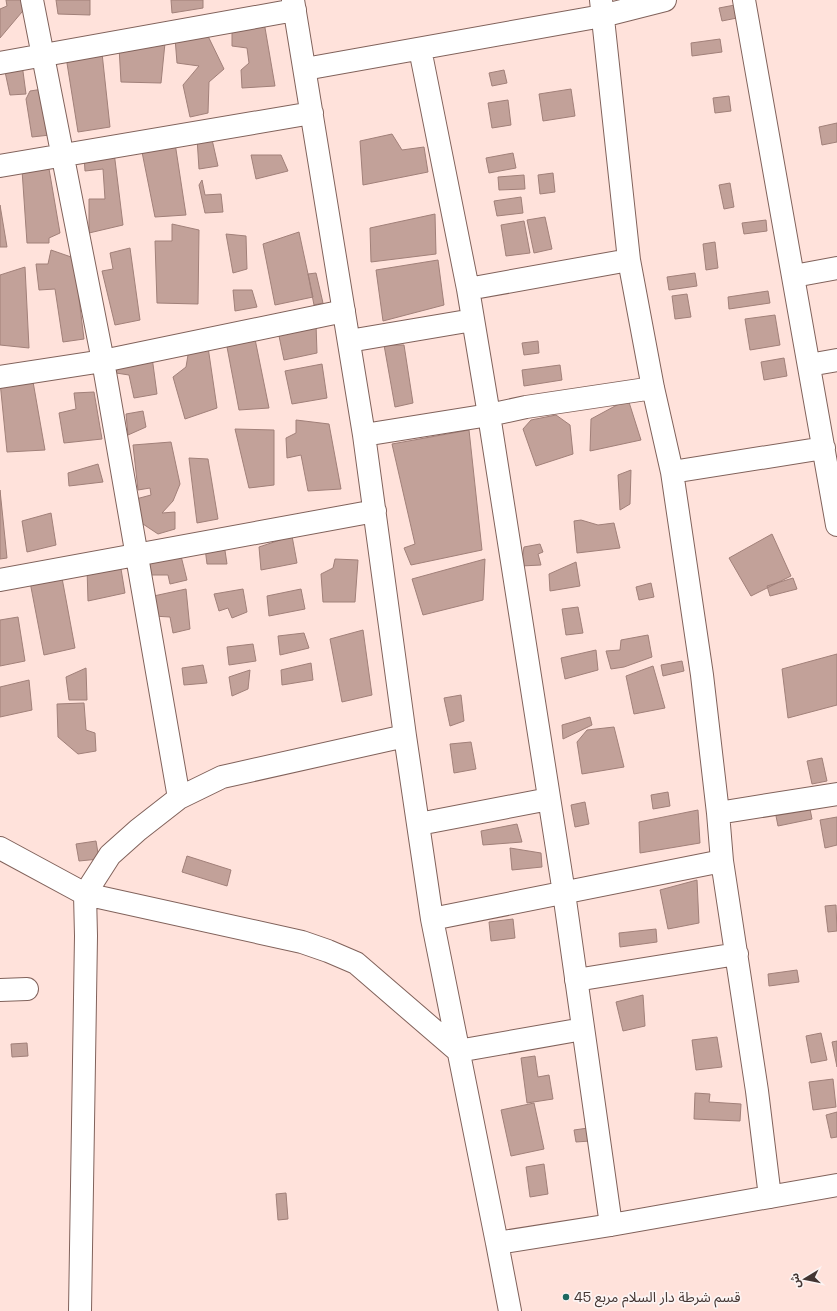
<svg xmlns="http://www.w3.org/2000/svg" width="837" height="1311" font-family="'Space Grotesk','Noto Sans Arabic',sans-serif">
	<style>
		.building { fill: #c2a199; stroke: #a18079 }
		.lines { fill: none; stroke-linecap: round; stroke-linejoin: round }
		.street-casing { stroke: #81625b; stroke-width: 24 }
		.street { stroke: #fff; stroke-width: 22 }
		.poi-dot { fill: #1c675f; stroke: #fcf4f3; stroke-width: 1.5 }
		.labels { text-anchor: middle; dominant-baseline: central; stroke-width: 3.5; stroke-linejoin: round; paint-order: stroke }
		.poi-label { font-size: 14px; fill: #433532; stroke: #fcf4f3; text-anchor: start }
	</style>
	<rect width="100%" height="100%" fill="#ffe2db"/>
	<!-- building -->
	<path class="building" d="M 6,0 L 26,0 L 27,6 L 0,38 L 0,9 L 7,6 Z
		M 56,0 L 90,0 L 90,15 L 58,14 Z
		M 171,0 L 203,0 L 203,8 L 172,13 Z
		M 740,4 L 742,17 L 722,21 L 719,8 Z
		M 264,22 L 275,86 L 242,88 L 241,70 L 249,63 L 247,48 L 232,46 L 232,26 Z
		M 207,34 L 224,69 L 209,82 L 208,113 L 190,117 L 183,85 L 199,66 L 177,63 L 175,38 Z
		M 720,39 L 722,52 L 692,56 L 691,43 Z
		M 165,43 L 161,83 L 121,82 L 119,47 Z
		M 102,53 L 110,127 L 78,132 L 66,57 Z
		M 22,64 L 26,94 L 10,95 L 4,67 Z
		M 504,70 L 507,83 L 492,86 L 489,73 Z
		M 43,89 L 50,135 L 32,137 L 26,99 L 30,91 Z
		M 571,89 L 575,116 L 543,121 L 539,94 Z
		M 729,96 L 731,111 L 715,113 L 713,98 Z
		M 508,100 L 511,125 L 492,128 L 488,103 Z
		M 837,123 L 837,142 L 822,145 L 819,127 Z
		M 392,134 L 402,150 L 424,147 L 428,172 L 363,185 L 360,141 Z
		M 211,135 L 218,166 L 199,169 L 197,138 Z
		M 175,143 L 186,215 L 155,217 L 141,147 Z
		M 114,152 L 123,225 L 89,233 L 89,199 L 105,199 L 103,169 L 85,171 L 84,156 Z
		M 513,153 L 516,168 L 489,173 L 486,158 Z
		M 251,155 L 281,155 L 288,171 L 256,179 Z
		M 48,163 L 60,233 L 49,238 L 49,243 L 27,243 L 22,170 Z
		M 553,173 L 555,192 L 540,194 L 538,175 Z
		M 524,175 L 525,189 L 499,190 L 498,177 Z
		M 202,180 L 205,195 L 221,194 L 223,212 L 205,213 L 199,185 Z
		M 730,183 L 734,207 L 724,209 L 719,185 Z
		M 521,197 L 523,213 L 497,216 L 494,201 Z
		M 0,205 L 7,247 L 0,247 Z
		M 435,214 L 436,254 L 371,262 L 370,228 Z
		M 545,217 L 552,249 L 534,253 L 527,220 Z
		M 766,220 L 767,231 L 744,234 L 742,223 Z
		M 524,221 L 530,253 L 506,256 L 501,225 Z
		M 172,224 L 199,230 L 198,304 L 157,303 L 155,241 L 172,241 Z
		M 299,232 L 313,297 L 275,305 L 263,244 Z
		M 226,234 L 246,236 L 247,269 L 233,273 Z
		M 715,242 L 718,268 L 706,270 L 703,244 Z
		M 130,248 L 140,320 L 115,325 L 102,271 L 113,269 L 110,253 Z
		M 51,250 L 74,258 L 84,339 L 63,342 L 55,289 L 39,290 L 36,264 L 48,264 Z
		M 438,260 L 444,305 L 383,321 L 376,270 Z
		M 25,267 L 29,348 L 0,345 L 0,275 Z
		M 316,273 L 323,303 L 314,305 L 308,274 Z
		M 695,273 L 697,286 L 669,290 L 667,277 Z
		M 233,290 L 252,290 L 257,307 L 235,311 Z
		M 768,291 L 770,303 L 729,309 L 728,297 Z
		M 687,294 L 691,317 L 675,319 L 672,296 Z
		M 775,315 L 780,345 L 750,350 L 745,319 Z
		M 316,324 L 317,353 L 284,360 L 279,336 Z
		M 255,339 L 269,408 L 239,410 L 227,347 Z
		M 538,341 L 539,353 L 524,355 L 522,343 Z
		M 384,345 L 404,345 L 413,403 L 395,407 Z
		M 208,347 L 217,408 L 185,419 L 173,377 L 186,367 L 189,349 Z
		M 152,357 L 157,394 L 134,398 L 129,375 L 116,373 L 120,358 Z
		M 784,358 L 787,376 L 764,380 L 761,362 Z
		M 322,364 L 327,398 L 292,404 L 285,371 Z
		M 560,365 L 562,380 L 524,386 L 522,370 Z
		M 32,376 L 45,450 L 7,452 L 0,382 Z
		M 94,392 L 102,439 L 64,443 L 59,413 L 76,409 L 74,393 Z
		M 628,399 L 641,440 L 590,451 L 591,419 Z
		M 143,411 L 146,427 L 128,435 L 126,414 Z
		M 556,415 L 570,425 L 573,454 L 536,466 L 523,429 L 531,420 Z
		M 296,420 L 329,424 L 341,489 L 308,491 L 301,455 L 287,458 L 286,438 L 296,433 Z
		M 235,429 L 274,430 L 274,485 L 249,488 Z
		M 469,430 L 482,550 L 411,565 L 404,548 L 415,544 L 392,444 Z
		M 171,442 L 180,484 L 173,501 L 162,513 L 175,512 L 175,529 L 158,534 L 140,522 L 136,499 L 151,495 L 150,488 L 138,490 L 133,445 Z
		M 189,458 L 208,459 L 218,519 L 197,523 Z
		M 98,464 L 103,482 L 69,486 L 68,473 Z
		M 631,470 L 630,504 L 620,510 L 618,475 Z
		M 0,490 L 7,558 L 0,559 Z
		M 51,513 L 56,545 L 27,552 L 22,521 Z
		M 581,520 L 598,525 L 614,523 L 620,548 L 577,553 L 574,521 Z
		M 772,534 L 791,576 L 751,596 L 729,558 Z
		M 292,536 L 297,563 L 261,570 L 259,547 Z
		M 224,544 L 227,564 L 207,564 L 205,548 Z
		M 540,544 L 543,552 L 538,554 L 541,565 L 521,566 L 524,547 Z
		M 180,552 L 187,580 L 170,584 L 168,575 L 151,575 L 146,558 Z
		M 335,559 L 358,560 L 355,602 L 323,602 L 321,574 L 333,568 Z
		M 485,559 L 483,600 L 423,615 L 412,579 Z
		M 576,562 L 580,586 L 550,591 L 549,574 Z
		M 120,563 L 125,593 L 88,601 L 87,568 Z
		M 62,578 L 75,648 L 44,655 L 30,582 Z
		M 793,578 L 797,589 L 770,596 L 767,586 Z
		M 651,583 L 654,597 L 639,600 L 636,587 Z
		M 186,589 L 190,629 L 173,633 L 170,617 L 153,616 L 149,597 Z
		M 243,589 L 247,612 L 232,618 L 228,608 L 219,611 L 214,594 Z
		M 301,589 L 305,609 L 269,616 L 267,596 Z
		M 578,607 L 583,633 L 566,635 L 562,609 Z
		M 18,617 L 25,661 L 0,666 L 0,620 Z
		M 363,630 L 372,695 L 342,702 L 330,639 Z
		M 304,633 L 309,648 L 280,655 L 278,636 Z
		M 648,635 L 652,657 L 624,667 L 611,669 L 606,651 L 620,650 L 621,640 Z
		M 253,644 L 256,661 L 229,665 L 227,647 Z
		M 596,650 L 598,670 L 565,679 L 561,658 Z
		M 837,654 L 837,705 L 788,718 L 782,669 Z
		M 682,661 L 684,671 L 663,676 L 661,665 Z
		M 311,663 L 313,680 L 282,685 L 281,670 Z
		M 203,665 L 207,683 L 184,685 L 182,668 Z
		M 653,666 L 665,708 L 634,714 L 626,676 Z
		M 86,668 L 87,700 L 69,700 L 66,677 Z
		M 250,670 L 248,689 L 232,696 L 229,677 Z
		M 29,680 L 32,710 L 0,717 L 0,687 Z
		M 461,695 L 464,721 L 450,726 L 444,698 Z
		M 84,703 L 86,730 L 95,733 L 96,751 L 78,754 L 58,737 L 57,704 Z
		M 590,717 L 592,725 L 563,739 L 562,725 Z
		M 614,727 L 624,767 L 582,774 L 577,742 L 587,730 Z
		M 471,742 L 476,769 L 454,773 L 450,744 Z
		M 822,758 L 827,781 L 812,784 L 807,761 Z
		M 668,792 L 670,806 L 653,809 L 651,795 Z
		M 585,802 L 589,824 L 575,827 L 571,805 Z
		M 809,804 L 812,819 L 778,826 L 775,811 Z
		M 698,810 L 700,843 L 640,853 L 639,822 Z
		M 837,817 L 837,845 L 825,848 L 820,820 Z
		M 517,824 L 522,842 L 483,845 L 481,831 Z
		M 96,841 L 99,859 L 79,861 L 76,844 Z
		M 510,848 L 541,853 L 542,867 L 512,870 Z
		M 187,856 L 231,870 L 227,886 L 182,872 Z
		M 697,880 L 699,923 L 668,929 L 660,890 Z
		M 836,905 L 837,931 L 828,932 L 825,906 Z
		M 513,919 L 515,938 L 491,941 L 489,922 Z
		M 656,929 L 657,942 L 620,947 L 619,933 Z
		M 797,970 L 799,982 L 769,986 L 768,974 Z
		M 643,995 L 645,1026 L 623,1031 L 616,1002 Z
		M 821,1033 L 827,1060 L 811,1063 L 806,1036 Z
		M 717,1037 L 722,1067 L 696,1070 L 692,1040 Z
		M 837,1041 L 837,1067 L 832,1042 Z
		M 27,1043 L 28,1056 L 12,1057 L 11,1044 Z
		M 535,1056 L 538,1077 L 549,1075 L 553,1099 L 527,1103 L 521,1058 Z
		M 833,1079 L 836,1107 L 813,1110 L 809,1082 Z
		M 695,1093 L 710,1094 L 709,1102 L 741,1104 L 740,1121 L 694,1119 Z
		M 534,1103 L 544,1149 L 511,1156 L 501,1110 Z
		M 837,1112 L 837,1137 L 831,1138 L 826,1115 Z
		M 588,1128 L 590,1141 L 576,1142 L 574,1130 Z
		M 544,1164 L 548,1194 L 530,1197 L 526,1167 Z
		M 286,1193 L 288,1219 L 278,1220 L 276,1194 Z"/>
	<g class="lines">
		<!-- street casing -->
		<g class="street-casing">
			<path id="street" d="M 32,0 L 103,361 L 179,798
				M 601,0 L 629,260 L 653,388 L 672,472 L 702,675 L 718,813 L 722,861 L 757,1091 L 770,1197
				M 744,0 L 837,525
				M 420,49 L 468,289 L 489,415 L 564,893 L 611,1225
				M 0,63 L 295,10
				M 305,69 L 602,16 L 665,0
				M 0,166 L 312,113
				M 794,276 L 837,268
				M 468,289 L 629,260
				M 349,341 L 473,320
				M 809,365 L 837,360
				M 0,377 L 103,361 L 344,311
				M 364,435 L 489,415 L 526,407 L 653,388
				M 672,472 L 824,448
				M 0,580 L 375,511
				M 405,736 L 432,919 L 497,1243
				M 718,813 L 837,794
				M 419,824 L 549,799
				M 0,848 L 85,894 L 302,942 L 328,951 L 356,963 L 458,1051 L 583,1029
				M 432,919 L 722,861
				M 576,980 L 737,954
				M 0,990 L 27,989
				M 80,1311 L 86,936 L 85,894 L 110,855 L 138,830 L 179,798 L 222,777 L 405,736 L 364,435 L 293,0
				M 510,1311 L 497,1243 L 611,1225 L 837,1185"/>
		</g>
		<!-- street -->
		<use href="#street" class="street"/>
	</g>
	<!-- markers -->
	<circle class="poi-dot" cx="566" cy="1297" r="4"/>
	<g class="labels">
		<!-- poi labels -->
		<g class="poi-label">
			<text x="574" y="1297">قسم شرطة دار السلام مربع 45</text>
		</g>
	</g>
	<!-- north arrow -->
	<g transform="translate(805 1279) rotate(260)" stroke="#fcf4f3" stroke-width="3" paint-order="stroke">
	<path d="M0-3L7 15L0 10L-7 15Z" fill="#433532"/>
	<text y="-6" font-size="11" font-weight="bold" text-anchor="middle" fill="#433532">ش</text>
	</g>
</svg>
